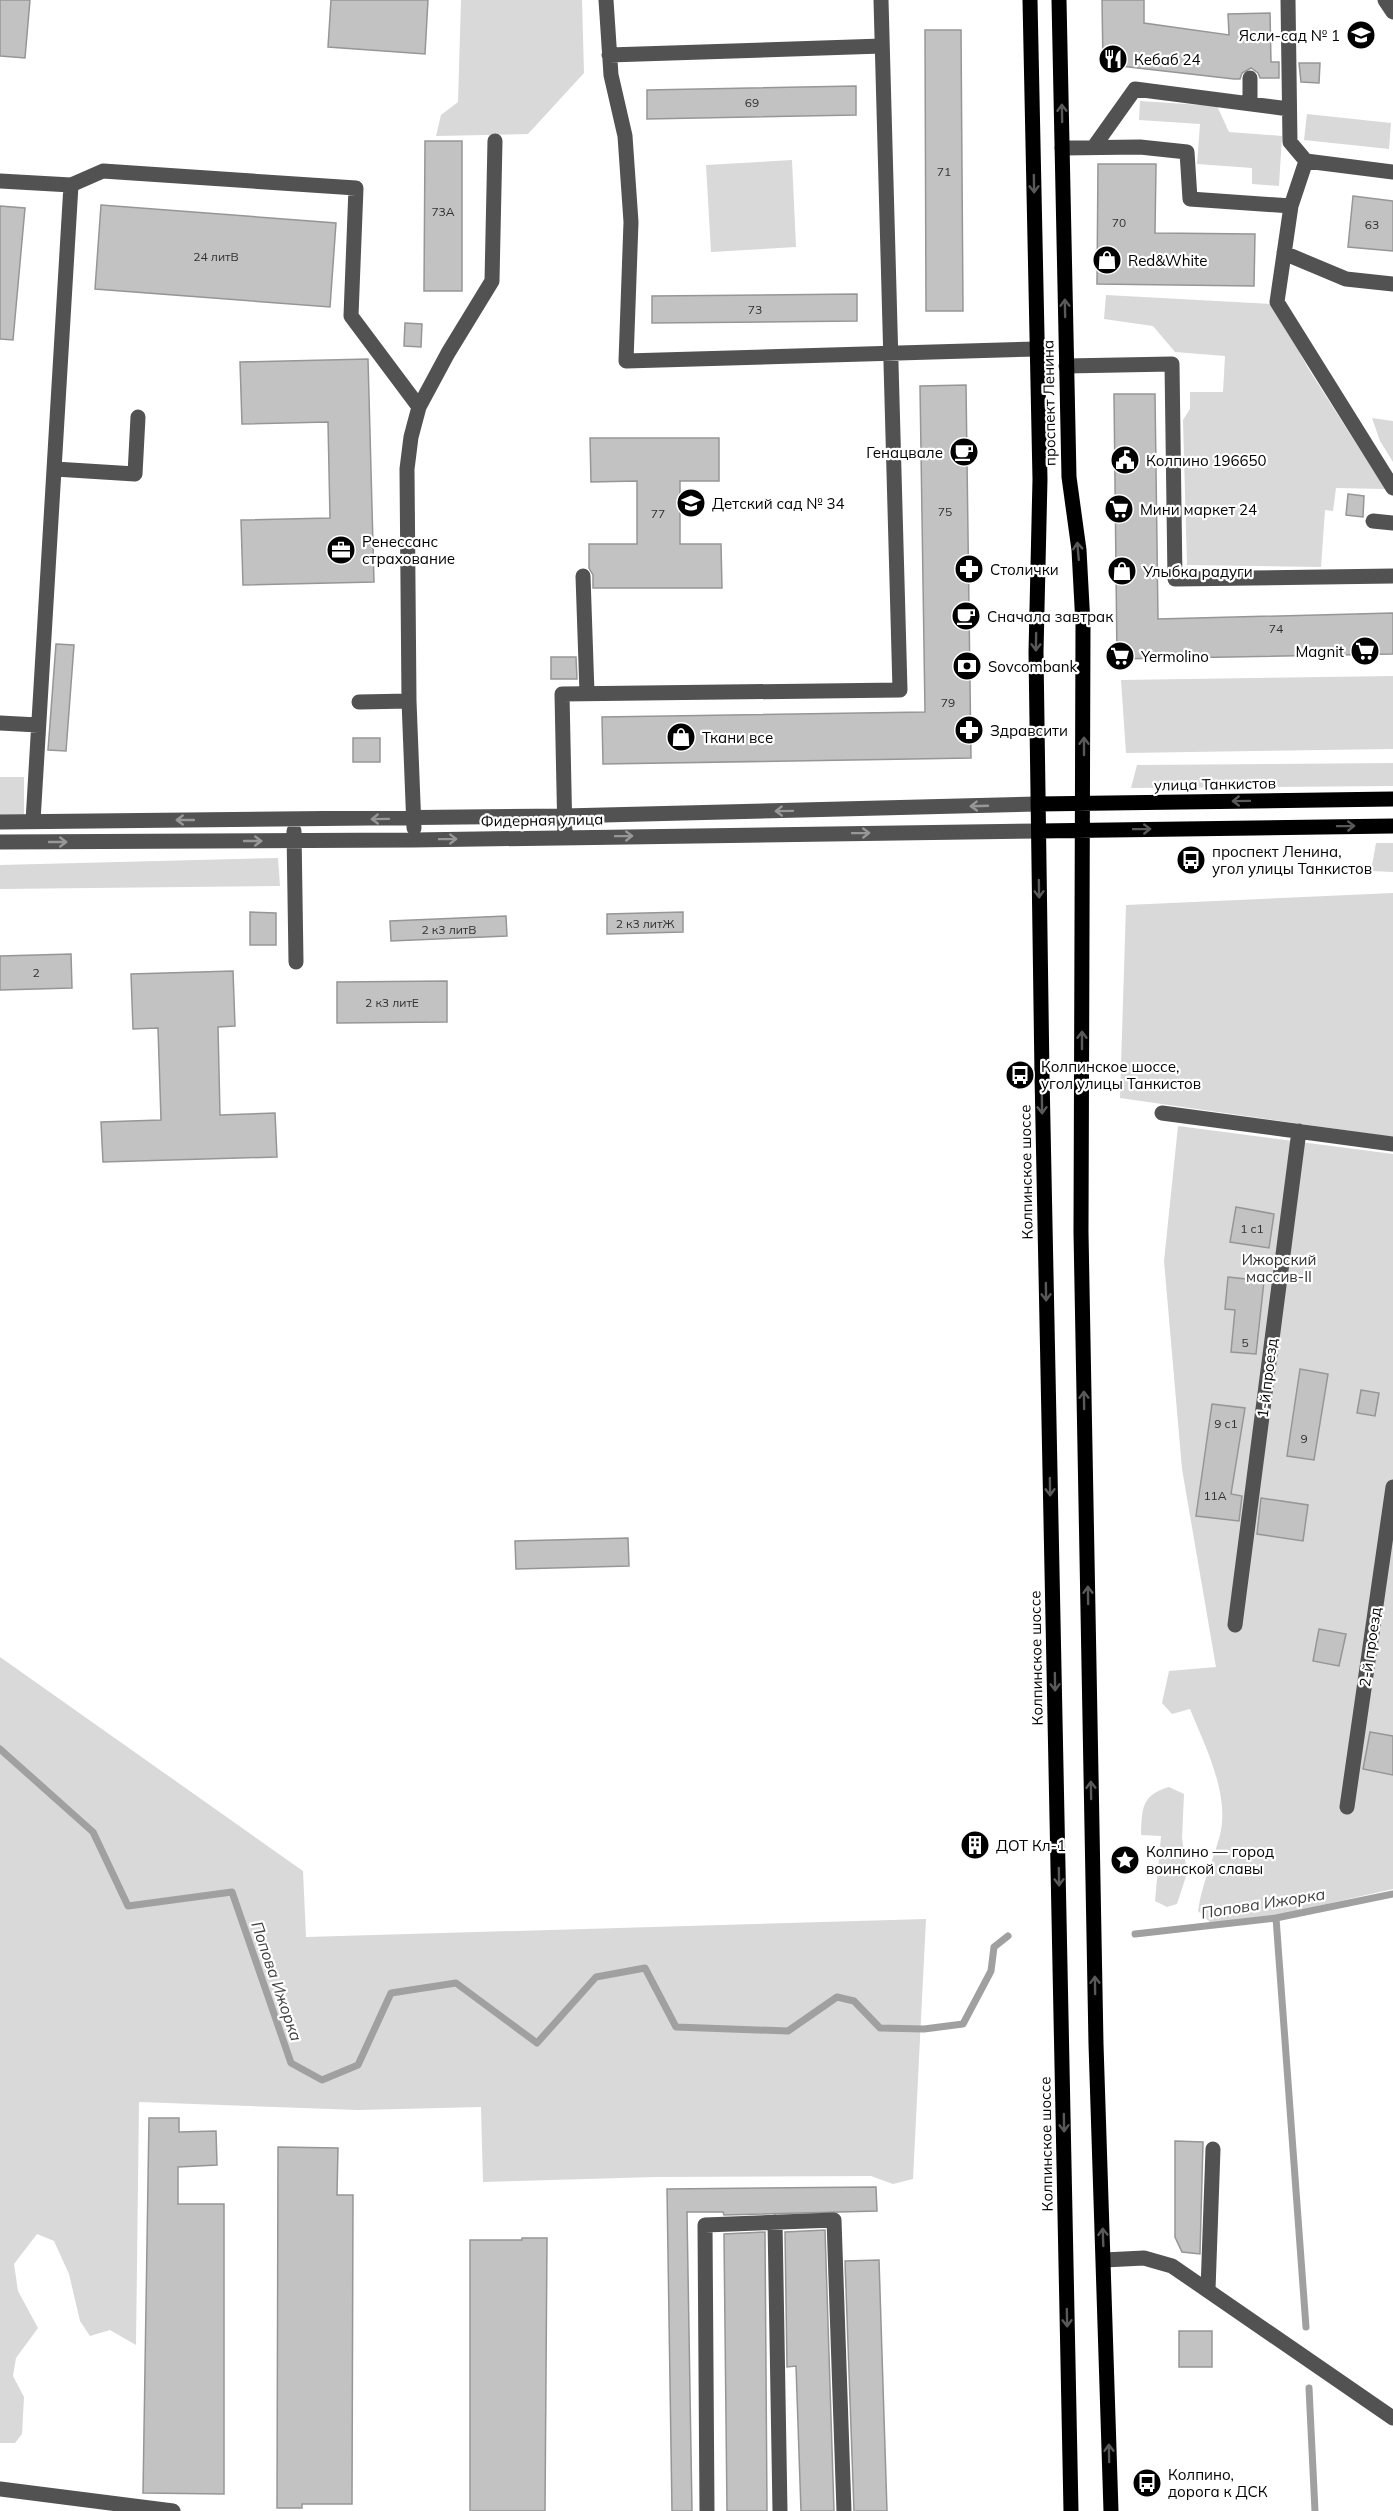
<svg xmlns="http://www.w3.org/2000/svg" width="1393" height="2511" font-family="Mulish,sans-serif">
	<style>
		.green { fill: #d9d9d9 }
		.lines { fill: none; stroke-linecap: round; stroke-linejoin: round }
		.stream { stroke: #a0a0a0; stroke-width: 7 }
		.building { fill: #c2c2c2; stroke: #969696; stroke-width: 1.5 }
		.minor { stroke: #525252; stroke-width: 15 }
		.major { stroke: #000; stroke-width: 15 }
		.oneway { stroke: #595959 }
		.oneway2 { stroke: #979797 }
		.labels { text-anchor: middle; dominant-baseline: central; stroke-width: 4.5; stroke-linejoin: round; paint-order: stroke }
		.number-label { font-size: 12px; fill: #303030 }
		.poi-label { font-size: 15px; fill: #000; stroke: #fff; text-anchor: start }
		.street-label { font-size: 15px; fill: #000; stroke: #fff }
		.park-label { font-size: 15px; fill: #303030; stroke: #fff }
		.water-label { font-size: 16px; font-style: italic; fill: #414141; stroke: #fff }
	</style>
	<rect width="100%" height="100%" fill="#fff"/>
	<!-- green -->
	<path class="green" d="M 461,0 L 582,0 L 584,73 L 528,134 L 436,136 L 441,115 L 458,102 Z
		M 1140,101 L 1217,106 L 1229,132 L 1282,136 L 1279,186 L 1252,184 L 1252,168 L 1197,164 L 1200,124 L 1139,120 Z
		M 1307,114 L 1391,123 L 1389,149 L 1304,140 Z
		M 792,160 L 796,247 L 711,252 L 706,165 Z
		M 1106,295 L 1273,304 L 1308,368 L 1385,489 L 1336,488 L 1333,511 L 1325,510 L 1321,567 L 1187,565 L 1183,420 L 1190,409 L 1190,392 L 1223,392 L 1225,356 L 1175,352 L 1153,326 L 1104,319 Z
		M 1372,418 L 1393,421 L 1393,462 L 1380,441 Z
		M 1393,676 L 1393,749 L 1126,753 L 1121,680 Z
		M 1393,763 L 1393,786 L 1131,788 L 1137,765 Z
		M 0,777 L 24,777 L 24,817 L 0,815 Z
		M 1376,843 L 1393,843 L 1393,872 L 1371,871 Z
		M 278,858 L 280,886 L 0,889 L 0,865 Z
		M 1393,893 L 1393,1137 L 1120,1098 L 1126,905 Z
		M 1178,1126 L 1393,1154 L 1393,1889 L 1264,1918 L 1211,1923 L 1198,1911 C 1202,1883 1213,1861 1220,1835 C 1230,1794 1205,1746 1190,1709 L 1172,1714 L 1162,1703 L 1169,1671 L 1216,1667 L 1182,1469 L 1164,1261 Z
		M 0,1657 L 303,1871 L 306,1937 L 926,1919 L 913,2179 L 893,2184 L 871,2176 L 655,2177 L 483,2182 L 481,2107 L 358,2110 L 139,2102 L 136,2345 L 110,2330 L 90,2336 L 80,2321 L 69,2274 L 54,2241 L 37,2234 L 14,2264 L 18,2291 L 38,2328 L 16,2358 L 13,2376 L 24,2397 L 22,2434 L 15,2443 L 0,2443 Z
		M 1169,1787 L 1184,1794 L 1182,1838 L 1187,1873 L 1177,1904 L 1167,1907 L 1155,1901 L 1161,1836 L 1141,1835 C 1142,1809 1141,1795 1169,1787 Z"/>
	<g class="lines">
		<!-- stream -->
		<path class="stream" d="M 0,1749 L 93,1832 L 128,1906 L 232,1892 L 291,2063 L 322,2080 L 358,2065 L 391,1993 L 456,1983 L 537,2043 L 596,1977 L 645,1968 L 676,2027 L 788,2031 L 837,1997 L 854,2001 L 880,2028 L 924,2029 L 963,2024 L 991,1971 L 994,1947 L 1008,1936
			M 1276,1918 L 1306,2327
			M 1135,1934 L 1276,1918 L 1393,1894
			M 1309,2388 L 1315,2511"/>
	</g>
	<!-- building -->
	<path class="building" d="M 0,0 L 30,0 L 25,58 L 0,56 Z
		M 331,0 L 428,0 L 425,54 L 328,47 Z
		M 1102,0 L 1144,0 L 1144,23 L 1229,35 L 1228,14 L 1270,13 L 1271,62 L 1279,62 L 1279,78 L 1260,78 L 1258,73 L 1251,68 L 1242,73 L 1240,79 L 1234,79 L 1103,64 Z
		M 925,30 L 961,30 L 963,311 L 926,311 Z
		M 1299,63 L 1320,63 L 1319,83 L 1301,82 Z
		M 856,86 L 856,115 L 647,119 L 647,90 Z
		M 425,141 L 462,141 L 462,291 L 424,291 Z
		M 1098,164 L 1156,164 L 1155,233 L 1255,234 L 1254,286 L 1097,284 Z
		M 1353,196 L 1393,201 L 1393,251 L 1348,247 Z
		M 101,205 L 336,223 L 330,307 L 95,289 Z
		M 0,206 L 25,208 L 13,340 L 0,339 Z
		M 857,294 L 857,321 L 652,323 L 652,296 Z
		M 405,323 L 422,324 L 421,347 L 404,346 Z
		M 368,359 L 374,582 L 243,585 L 241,520 L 330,518 L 328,422 L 242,424 L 240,362 Z
		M 966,385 L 971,758 L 603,764 L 602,717 L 925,712 L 920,386 Z
		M 1114,394 L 1155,394 L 1158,619 L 1393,613 L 1393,654 L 1117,659 Z
		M 590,438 L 719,438 L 719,481 L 680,481 L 680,544 L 721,544 L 722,588 L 593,588 L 593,575 L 589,568 L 589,544 L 637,544 L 637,481 L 591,482 Z
		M 1348,494 L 1364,496 L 1363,517 L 1346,515 Z
		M 56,644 L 74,645 L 66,751 L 48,750 Z
		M 551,657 L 576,657 L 577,679 L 551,679 Z
		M 353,738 L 380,738 L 380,762 L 353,762 Z
		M 250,912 L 276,913 L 276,945 L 250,945 Z
		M 683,912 L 683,932 L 607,934 L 607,914 Z
		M 506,916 L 507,936 L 391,941 L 390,921 Z
		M 71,954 L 72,988 L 0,990 L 0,956 Z
		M 233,971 L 235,1026 L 218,1027 L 220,1115 L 275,1113 L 277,1157 L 103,1162 L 101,1122 L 161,1120 L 158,1028 L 133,1029 L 131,974 Z
		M 447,981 L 447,1022 L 337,1023 L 337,982 Z
		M 1236,1207 L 1274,1214 L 1269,1248 L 1230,1242 Z
		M 1228,1277 L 1264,1281 L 1256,1354 L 1231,1352 L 1235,1310 L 1225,1309 Z
		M 1300,1369 L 1328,1374 L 1314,1460 L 1287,1456 Z
		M 1361,1390 L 1379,1393 L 1375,1416 L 1357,1413 Z
		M 1212,1404 L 1245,1408 L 1231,1494 L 1242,1496 L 1239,1521 L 1196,1516 Z
		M 1261,1498 L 1308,1505 L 1303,1541 L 1257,1534 Z
		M 628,1538 L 629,1566 L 516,1569 L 515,1541 Z
		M 1319,1629 L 1346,1634 L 1339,1666 L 1313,1661 Z
		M 1370,1732 L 1393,1736 L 1393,1775 L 1363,1769 Z
		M 973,1832 L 987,1841 L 976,1857 L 962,1849 Z
		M 149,2118 L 179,2118 L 179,2132 L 216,2131 L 217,2165 L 178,2167 L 178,2204 L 224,2204 L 224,2494 L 143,2493 Z
		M 1175,2141 L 1203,2142 L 1200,2254 L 1182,2252 L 1175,2237 Z
		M 278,2147 L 338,2148 L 337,2195 L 353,2195 L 352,2504 L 302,2504 L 302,2508 L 277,2508 Z
		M 876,2187 L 877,2211 L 724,2215 L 723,2212 L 687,2212 L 692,2511 L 672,2511 L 667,2189 Z
		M 825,2230 L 834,2511 L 801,2511 L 796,2366 L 787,2367 L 785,2232 Z
		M 765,2232 L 767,2511 L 727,2511 L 724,2234 Z
		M 522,2238 L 547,2238 L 545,2511 L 470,2511 L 470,2240 L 522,2240 Z
		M 879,2260 L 887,2511 L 854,2511 L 845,2261 Z
		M 1179,2331 L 1212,2331 L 1212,2367 L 1179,2367 Z"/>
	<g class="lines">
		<!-- minor -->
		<path class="minor" d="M 606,0 L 611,75 L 625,136 L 631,222 L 626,361 L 1037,349
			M 1288,0 L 1290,142 L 1306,161
			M 1385,0 L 1393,12
			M 609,55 L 882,46
			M 1250,78 L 1250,104
			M 1062,148 L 1140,147 L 1187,152 L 1190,199 L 1291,206
			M 1093,148 L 1135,89 L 1289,109
			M 1393,172 L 1306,161 L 1291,206 L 1277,302 L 1393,488
			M 0,181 L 71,185 L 103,171 L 356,188 L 351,316 L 419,407
			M 1284,253 L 1346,279 L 1393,284
			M 1066,366 L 1172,364 L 1175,579 L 1393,576
			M 55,469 L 135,474 L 138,417
			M 1373,521 L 1393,523
			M 583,576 L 587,693
			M 359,702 L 409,701
			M 0,723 L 38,725
			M 33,821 L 71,185
			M 0,822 L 564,816 L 1038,804
			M 414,828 L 409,701 L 407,469 L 411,437 L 419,407 L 448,353 L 492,281 L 495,141
			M 294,831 L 296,962
			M 565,837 L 562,694 L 900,690 L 881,0
			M 0,842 L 414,840 L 1039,831
			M 1162,1113 L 1393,1144
			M 1235,1625 L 1299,1131
			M 1347,1807 L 1393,1487
			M 775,2222 L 780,2511
			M 1104,2260 L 1144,2258 L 1172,2266 L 1393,2418
			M 1208,2290 L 1213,2149
			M 0,2489 L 173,2511
			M 707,2511 L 705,2225 L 834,2220 L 844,2511"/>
		<!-- major -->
		<path class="major" d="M 1030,0 L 1040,479 L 1036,652 L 1042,1075 L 1071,2511
			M 1059,0 L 1069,477 L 1079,550 L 1083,625 L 1081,1232 L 1096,2044 L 1111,2511
			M 1038,804 L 1393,799
			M 1039,831 L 1393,826"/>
	</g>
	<!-- one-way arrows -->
	<defs><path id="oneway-shaft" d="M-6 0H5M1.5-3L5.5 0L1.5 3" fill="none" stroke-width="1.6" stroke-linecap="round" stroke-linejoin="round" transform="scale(1.5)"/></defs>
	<g class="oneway">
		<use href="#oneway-shaft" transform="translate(1062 113) rotate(-91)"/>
		<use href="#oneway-shaft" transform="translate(1034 184) rotate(89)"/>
		<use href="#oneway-shaft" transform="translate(1065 308) rotate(-91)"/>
		<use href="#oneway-shaft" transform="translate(1078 551) rotate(-95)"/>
		<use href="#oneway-shaft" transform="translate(1036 642) rotate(91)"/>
		<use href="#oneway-shaft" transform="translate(1084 746) rotate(-90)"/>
		<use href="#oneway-shaft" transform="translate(1241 801) rotate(179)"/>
		<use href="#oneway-shaft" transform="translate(1346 826) rotate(-1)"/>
		<use href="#oneway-shaft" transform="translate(1142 829) rotate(-1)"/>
		<use href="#oneway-shaft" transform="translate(1039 889) rotate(89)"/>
		<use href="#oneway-shaft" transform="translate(1082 1040) rotate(-90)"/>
		<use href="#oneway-shaft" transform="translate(1042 1105) rotate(89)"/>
		<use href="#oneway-shaft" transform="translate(1046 1292) rotate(89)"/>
		<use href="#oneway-shaft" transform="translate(1084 1400) rotate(-91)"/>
		<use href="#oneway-shaft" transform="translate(1050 1487) rotate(89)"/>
		<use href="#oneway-shaft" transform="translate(1088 1595) rotate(-91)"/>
		<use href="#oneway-shaft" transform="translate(1055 1682) rotate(89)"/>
		<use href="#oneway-shaft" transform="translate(1091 1790) rotate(-91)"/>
		<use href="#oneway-shaft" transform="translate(1059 1877) rotate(89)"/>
		<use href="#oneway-shaft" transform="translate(1095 1985) rotate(-91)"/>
		<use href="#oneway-shaft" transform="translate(1064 2123) rotate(89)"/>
		<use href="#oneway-shaft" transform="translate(1103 2237) rotate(-92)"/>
		<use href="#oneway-shaft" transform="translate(1067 2318) rotate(89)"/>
		<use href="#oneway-shaft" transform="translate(1109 2453) rotate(-91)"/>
	</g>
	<g class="oneway2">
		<use href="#oneway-shaft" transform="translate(979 806) rotate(178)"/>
		<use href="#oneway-shaft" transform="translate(784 811) rotate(179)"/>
		<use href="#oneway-shaft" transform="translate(380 819) rotate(179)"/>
		<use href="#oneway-shaft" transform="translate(185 820) rotate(180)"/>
		<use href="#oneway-shaft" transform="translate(861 833) rotate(-1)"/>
		<use href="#oneway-shaft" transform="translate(624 836) rotate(-1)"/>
		<use href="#oneway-shaft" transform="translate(448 839) rotate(-1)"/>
		<use href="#oneway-shaft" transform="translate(253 841)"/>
		<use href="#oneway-shaft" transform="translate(58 842)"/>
	</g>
	<!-- icons -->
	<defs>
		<g id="school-disc" transform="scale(1.5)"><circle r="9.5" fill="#000" stroke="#fff"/><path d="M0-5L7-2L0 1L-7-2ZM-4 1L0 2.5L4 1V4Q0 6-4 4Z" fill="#fff"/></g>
		<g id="restaurant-disc" transform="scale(1.5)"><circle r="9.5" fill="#000" stroke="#fff"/><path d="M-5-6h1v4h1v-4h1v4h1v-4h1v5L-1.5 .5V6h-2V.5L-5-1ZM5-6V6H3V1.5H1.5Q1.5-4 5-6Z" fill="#fff"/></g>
		<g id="shop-disc" transform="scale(1.5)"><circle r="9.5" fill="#000" stroke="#fff"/><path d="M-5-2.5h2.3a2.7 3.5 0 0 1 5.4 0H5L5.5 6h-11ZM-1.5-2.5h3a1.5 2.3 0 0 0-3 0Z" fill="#fff"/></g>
		<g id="cafe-disc" transform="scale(1.5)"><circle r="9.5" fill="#000" stroke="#fff"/><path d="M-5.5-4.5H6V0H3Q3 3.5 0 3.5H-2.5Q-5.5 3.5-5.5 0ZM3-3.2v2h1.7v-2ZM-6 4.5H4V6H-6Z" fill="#fff"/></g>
		<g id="civic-disc" transform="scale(1.5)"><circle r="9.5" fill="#000" stroke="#fff"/><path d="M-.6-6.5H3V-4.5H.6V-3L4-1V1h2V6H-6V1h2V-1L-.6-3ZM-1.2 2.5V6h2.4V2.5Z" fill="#fff"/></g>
		<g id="supermarket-disc" transform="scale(1.5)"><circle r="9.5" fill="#000" stroke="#fff"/><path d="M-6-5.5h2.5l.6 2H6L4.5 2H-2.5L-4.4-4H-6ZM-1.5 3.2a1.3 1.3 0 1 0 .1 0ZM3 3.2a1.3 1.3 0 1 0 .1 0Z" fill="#fff"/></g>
		<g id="office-disc" transform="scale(1.5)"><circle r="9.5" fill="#000" stroke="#fff"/><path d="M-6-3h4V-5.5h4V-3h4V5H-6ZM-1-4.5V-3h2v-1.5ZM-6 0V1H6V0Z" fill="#fff"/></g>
		<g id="pharmacy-disc" transform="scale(1.5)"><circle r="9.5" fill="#000" stroke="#fff"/><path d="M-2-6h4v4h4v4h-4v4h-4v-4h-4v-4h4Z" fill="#fff"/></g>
		<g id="bank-disc" transform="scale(1.5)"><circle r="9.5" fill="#000" stroke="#fff"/><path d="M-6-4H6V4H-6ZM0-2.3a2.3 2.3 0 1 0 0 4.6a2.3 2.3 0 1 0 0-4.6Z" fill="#fff"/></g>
		<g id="bus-disc" transform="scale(1.5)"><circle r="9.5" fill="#000" stroke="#fff"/><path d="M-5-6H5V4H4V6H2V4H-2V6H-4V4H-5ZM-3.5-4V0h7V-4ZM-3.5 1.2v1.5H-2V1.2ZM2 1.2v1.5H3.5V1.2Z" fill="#fff"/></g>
		<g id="building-disc" transform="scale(1.5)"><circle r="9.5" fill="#000" stroke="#fff"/><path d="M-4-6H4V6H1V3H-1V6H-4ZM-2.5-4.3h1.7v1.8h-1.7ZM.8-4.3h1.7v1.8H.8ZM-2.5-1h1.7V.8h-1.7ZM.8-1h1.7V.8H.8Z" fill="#fff"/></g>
		<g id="sight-disc" transform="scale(1.5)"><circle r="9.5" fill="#000" stroke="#fff"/><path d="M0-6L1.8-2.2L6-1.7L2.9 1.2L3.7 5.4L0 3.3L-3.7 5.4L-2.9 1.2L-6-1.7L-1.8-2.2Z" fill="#fff"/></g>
	</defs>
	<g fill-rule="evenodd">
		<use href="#school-disc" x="1361" y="35"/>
		<use href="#restaurant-disc" x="1113" y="59"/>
		<use href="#shop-disc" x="1107" y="260"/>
		<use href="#cafe-disc" x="964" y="452"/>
		<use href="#civic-disc" x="1125" y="460"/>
		<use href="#school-disc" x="691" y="503"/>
		<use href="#supermarket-disc" x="1119" y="509"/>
		<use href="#office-disc" x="341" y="550"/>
		<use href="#pharmacy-disc" x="969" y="569"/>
		<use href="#shop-disc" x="1122" y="571"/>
		<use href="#cafe-disc" x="966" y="616"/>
		<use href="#supermarket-disc" x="1365" y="651"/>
		<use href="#supermarket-disc" x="1120" y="656"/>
		<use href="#bank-disc" x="967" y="666"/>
		<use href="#pharmacy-disc" x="969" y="730"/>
		<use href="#shop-disc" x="681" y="737"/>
		<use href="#bus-disc" x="1191" y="860"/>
		<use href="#bus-disc" x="1020" y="1075"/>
		<use href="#building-disc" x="975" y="1845"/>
		<use href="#sight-disc" x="1125" y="1860"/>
		<use href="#bus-disc" x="1147" y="2483"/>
	</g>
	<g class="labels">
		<!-- number labels -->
		<g class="number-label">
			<text x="752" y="102">69</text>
			<text x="944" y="171">71</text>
			<text x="443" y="211">73А</text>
			<text x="1119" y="222">70</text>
			<text x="1372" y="224">63</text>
			<text x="216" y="256">24 литВ</text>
			<text x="755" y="309">73</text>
			<text x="945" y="511">75</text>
			<text x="658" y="513">77</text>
			<text x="1276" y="628">74</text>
			<text x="948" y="702">79</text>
			<text x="645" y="923">2 к3 литЖ</text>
			<text x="449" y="929">2 к3 литВ</text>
			<text x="36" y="972">2</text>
			<text x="392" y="1002">2 к3 литЕ</text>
			<text x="1252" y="1228">1 с1</text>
			<text x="1245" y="1342">5</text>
			<text x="1226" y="1423">9 с1</text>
			<text x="1304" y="1438">9</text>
			<text x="1215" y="1495">11А</text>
		</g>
		<!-- poi labels -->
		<g class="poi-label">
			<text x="1340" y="35" text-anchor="end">Ясли-сад № 1</text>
			<text x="1134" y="59">Кебаб 24</text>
			<text x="1128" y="260">Red&amp;White</text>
			<text x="943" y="452" text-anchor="end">Генацвале</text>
			<text x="1146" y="460">Колпино 196650</text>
			<text x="712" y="503">Детский сад № 34</text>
			<text x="1140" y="509">Мини маркет 24</text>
			<text x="362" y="541">Ренессанс<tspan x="362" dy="17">страхование</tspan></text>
			<text x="990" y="569">Столички</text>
			<text x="1143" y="571">Улыбка радуги</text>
			<text x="987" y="616">Сначала завтрак</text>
			<text x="1344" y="651" text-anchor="end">Magnit</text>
			<text x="1141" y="656">Yermolino</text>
			<text x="988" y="666">Sovcombank</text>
			<text x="990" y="730">Здравсити</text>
			<text x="702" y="737">Ткани все</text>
			<text x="1212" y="851">проспект Ленина,<tspan x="1212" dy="17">угол улицы Танкистов</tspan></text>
			<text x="1041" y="1066">Колпинское шоссе,<tspan x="1041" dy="17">угол улицы Танкистов</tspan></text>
			<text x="996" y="1845">ДОТ Кл-1</text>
			<text x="1146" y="1851">Колпино — город<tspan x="1146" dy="17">воинской славы</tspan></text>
			<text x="1168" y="2474">Колпино,<tspan x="1168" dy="17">дорога к ДСК</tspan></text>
		</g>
		<!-- street labels -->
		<g class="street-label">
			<text transform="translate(1049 403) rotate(-91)">проспект Ленина</text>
			<text transform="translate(1215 784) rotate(-1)">улица Танкистов</text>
			<text transform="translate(542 820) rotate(-1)">Фидерная улица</text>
			<text transform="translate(1026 1172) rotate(-91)">Колпинское шоссе</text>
			<text transform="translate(1267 1378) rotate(-83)">1-й проезд</text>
			<text transform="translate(1370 1647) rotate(-82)">2-й проезд</text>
			<text transform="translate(1036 1658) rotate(-91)">Колпинское шоссе</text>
			<text transform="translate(1046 2144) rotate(-91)">Колпинское шоссе</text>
		</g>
		<!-- park labels -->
		<g class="park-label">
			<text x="1279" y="1259">Ижорский<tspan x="1279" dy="17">массив-II</tspan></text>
		</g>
		<!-- water labels -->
		<g class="water-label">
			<text transform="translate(1263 1903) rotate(-9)">Попова Ижорка</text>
			<text transform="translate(277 1981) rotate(71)">Попова Ижорка</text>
		</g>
	</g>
</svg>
